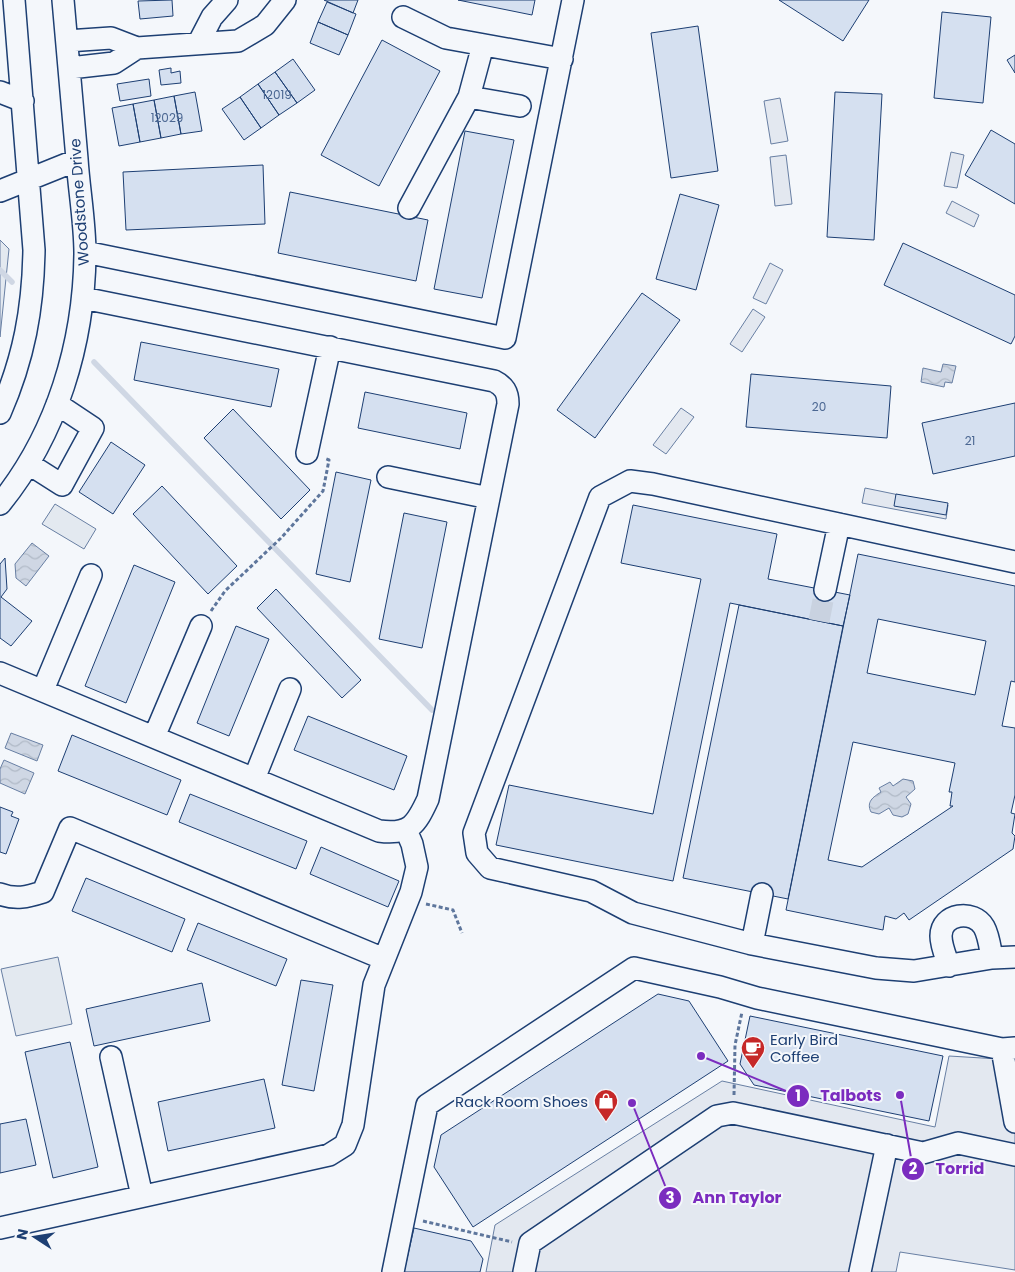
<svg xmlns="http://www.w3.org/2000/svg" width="1015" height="1272" font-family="Poppins,sans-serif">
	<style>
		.green { fill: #e3e9f0; stroke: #687fa3 }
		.parking { fill: #e3e8f0; stroke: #687fa3 }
		.water { fill: url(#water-waves); stroke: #687fa3 }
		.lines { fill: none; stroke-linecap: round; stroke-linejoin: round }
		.stream { stroke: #cfd7e4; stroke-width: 5.5 }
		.building { fill: #d5e0f0; stroke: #1d3f73; fill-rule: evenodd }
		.minor-tunnel { stroke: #c9d2e0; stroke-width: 21; stroke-dasharray: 21 11; stroke-linecap: butt }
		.minor-casing { stroke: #1d3f73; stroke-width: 24 }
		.path { stroke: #5e769c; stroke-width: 3; stroke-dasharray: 4 2.5; stroke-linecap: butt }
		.minor { stroke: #f4f7fb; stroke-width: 21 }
		.labels { text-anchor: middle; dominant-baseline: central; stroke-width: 4; stroke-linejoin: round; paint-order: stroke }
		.number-label { font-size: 12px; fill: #4b6792 }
		.street-label { font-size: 15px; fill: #1d3f73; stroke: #f4f7fb }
		.poi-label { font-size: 15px; fill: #1d3f73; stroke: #f4f7fb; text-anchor: start }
		.leader { fill: none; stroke: #7b2cbf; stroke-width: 2 }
		.callout-dot { fill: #7b2cbf; stroke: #f4f7fb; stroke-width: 2 }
		.mark-label { font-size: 15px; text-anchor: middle; font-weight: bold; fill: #fff }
		.callout-label { font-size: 16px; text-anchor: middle; font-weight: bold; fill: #7b2cbf; stroke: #f4f7fb; stroke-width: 4; stroke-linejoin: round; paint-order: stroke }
	</style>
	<defs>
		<pattern id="water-waves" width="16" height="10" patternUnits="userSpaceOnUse" patternTransform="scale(1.25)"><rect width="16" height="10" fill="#cfd7e4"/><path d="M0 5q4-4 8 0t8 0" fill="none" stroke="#b1bac7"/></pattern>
	</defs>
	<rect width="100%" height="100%" fill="#f4f7fb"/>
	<!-- green -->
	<path class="green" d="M 0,240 L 9,249 L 0,337 Z
		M 55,504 L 96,529 L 84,549 L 42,524 Z
		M 58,957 L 72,1024 L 16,1036 L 1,969 Z"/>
	<!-- parking -->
	<path class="parking" d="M 780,98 L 788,141 L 771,144 L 764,101 Z
		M 951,152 L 964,155 L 957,188 L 944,186 Z
		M 786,155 L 792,204 L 775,206 L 770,157 Z
		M 952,201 L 979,215 L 974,227 L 946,213 Z
		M 770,263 L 783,270 L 766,304 L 753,298 Z
		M 753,309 L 765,317 L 742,352 L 730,344 Z
		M 681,408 L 694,417 L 666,454 L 653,445 Z
		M 865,488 L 948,505 L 946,519 L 862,503 Z
		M 949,1056 L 1015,1060 L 1015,1270 L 900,1252 L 896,1272 L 486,1272 L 495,1225 L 722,1081 L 935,1127 Z"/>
	<!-- water -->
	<path class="water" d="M 943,364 L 956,366 L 952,383 L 945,382 L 944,387 L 921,382 L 923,368 L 941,372 Z
		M 32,543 L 49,556 L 26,586 L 16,578 L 15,564 Z
		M 11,733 L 43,745 L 37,761 L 5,748 Z
		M 4,760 L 34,773 L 25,794 L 0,783 L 0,769 Z
		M 903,779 L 913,781 L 915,789 L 906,797 L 911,804 L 908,814 L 902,817 L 893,815 L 889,808 L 879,814 L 871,812 C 866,802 873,797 881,792 L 879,788 L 890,782 L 893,786 Z"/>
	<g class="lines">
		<!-- stream -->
		<path class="stream" d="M 0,270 L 12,282
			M 94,362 L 432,710"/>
	</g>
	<!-- building -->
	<path class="building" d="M 172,0 L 173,16 L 140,19 L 138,1 Z
		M 324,0 L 358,0 L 353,13 Z
		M 458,0 L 535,0 L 532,15 Z
		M 779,0 L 869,0 L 843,41 Z
		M 327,2 L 356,14 L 348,35 L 318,22 Z
		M 942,12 L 991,17 L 983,103 L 934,98 Z
		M 318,22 L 348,35 L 339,55 L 310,43 Z
		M 698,26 L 718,171 L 671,178 L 651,33 Z
		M 382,40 L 440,71 L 379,186 L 321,155 Z
		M 1015,55 L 1015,73 L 1007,60 Z
		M 293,59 L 315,90 L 297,103 L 275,72 Z
		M 171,68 L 171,73 L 180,71 L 181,83 L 161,85 L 159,70 Z
		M 275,72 L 297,103 L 279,115 L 258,84 Z
		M 149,79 L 151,96 L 120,101 L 117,84 Z
		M 258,84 L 279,115 L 261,128 L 240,97 Z
		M 195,92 L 202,131 L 181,134 L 174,96 Z
		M 835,92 L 882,94 L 874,240 L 827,237 Z
		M 174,96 L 181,134 L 161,138 L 154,100 Z
		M 240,97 L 261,128 L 244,140 L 222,109 Z
		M 154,100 L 161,138 L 140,142 L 133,104 Z
		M 133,104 L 140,142 L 119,146 L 112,108 Z
		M 991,130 L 1015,144 L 1015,204 L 965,175 Z
		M 465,131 L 514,140 L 482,298 L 434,289 Z
		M 263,165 L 265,224 L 126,230 L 123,172 Z
		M 290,192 L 428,220 L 416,281 L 278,253 Z
		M 680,194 L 719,205 L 696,290 L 656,279 Z
		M 903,243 L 1015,295 L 1015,336 L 1011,344 L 884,285 Z
		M 642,293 L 680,320 L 595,438 L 557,410 Z
		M 141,342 L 279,369 L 271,407 L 134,380 Z
		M 751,374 L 891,386 L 887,438 L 746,427 Z
		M 365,392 L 467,413 L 460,449 L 358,428 Z
		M 1015,403 L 1015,456 L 933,474 L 922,423 Z
		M 233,409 L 310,490 L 281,519 L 204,438 Z
		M 111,442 L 145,465 L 113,514 L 79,492 Z
		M 336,472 L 371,480 L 350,582 L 316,574 Z
		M 162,486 L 237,566 L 208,594 L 133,514 Z
		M 896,494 L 948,503 L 946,515 L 894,506 Z
		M 633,505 L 777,534 L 768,579 L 850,595 L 843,626 L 730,603 L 673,881 L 496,845 L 509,785 L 653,814 L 701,579 L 621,563 Z
		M 404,513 L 447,522 L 422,648 L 379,639 Z
		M 858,554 L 1015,586 L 1015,682 L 1011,681 L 1002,726 L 1015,728 L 1015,795 L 1011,813 L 1015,814 L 1012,833 L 1015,836 L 1013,849 L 909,920 L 904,913 L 896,919 L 885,916 L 883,930 L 786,910 ZM 878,619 L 986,641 L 975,695 L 867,673 ZM 853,742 L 955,763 L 949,792 L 952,792 L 950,806 L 953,806 L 862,867 L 828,860 Z
		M 5,558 L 7,589 L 1,597 L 32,621 L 11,646 L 0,638 L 0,564 Z
		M 134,565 L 175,582 L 126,703 L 85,686 Z
		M 276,589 L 361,680 L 342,698 L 257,608 Z
		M 739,605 L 843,626 L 788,899 L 683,878 Z
		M 236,626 L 269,639 L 229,736 L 197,723 Z
		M 308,716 L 407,756 L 394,790 L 294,750 Z
		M 72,735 L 181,780 L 167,815 L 58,771 Z
		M 190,794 L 307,841 L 296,869 L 179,822 Z
		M 0,807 L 13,812 L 11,816 L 19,819 L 6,854 L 0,852 Z
		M 321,847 L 399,881 L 388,907 L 310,874 Z
		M 86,878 L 185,919 L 172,952 L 72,911 Z
		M 198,923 L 287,959 L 276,986 L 187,950 Z
		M 301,980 L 333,985 L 314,1091 L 282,1085 Z
		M 202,983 L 210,1021 L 94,1046 L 86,1009 Z
		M 658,994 L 689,1001 L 728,1061 L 473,1227 L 434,1167 L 441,1135 Z
		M 750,1016 L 943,1056 L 929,1121 L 754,1085 L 740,1064 Z
		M 70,1042 L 98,1167 L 53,1178 L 25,1052 Z
		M 264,1079 L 275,1128 L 168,1151 L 158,1102 Z
		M 26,1119 L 36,1165 L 0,1173 L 0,1124 Z
		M 414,1228 L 471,1241 L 483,1259 L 480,1272 L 404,1272 Z"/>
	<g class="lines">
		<!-- minor-tunnel -->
		<path class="minor-tunnel" d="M 819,621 L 825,590"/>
		<!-- minor casing -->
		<g class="minor-casing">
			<path id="minor" d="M 403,17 L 446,38 L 562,59
				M 67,41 L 111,38 L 137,48
				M 199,42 L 212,17 L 227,0
				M 70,68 L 114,63 L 137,48 L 238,41 L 265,25 L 285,0
				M 0,92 L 23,101
				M 469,97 L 520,106
				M 0,191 L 77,160
				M 409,208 L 469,97 L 483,45
				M 85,252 L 505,338 L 573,0
				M 0,413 C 24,358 33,309 34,250 L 14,0
				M 307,453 L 330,347
				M 29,464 L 62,485 L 93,428 L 57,404
				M 388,477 L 489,498
				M 0,504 C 57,434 84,343 85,254 C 85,222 79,190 77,159 C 72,106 68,53 63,0
				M 1015,562 L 653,484 L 630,481 L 600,497 L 474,833 L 477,853 L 490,868 L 591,891 L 633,913 L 752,944 L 876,968 L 914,971 L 992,958 L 1015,957
				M 825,590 L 839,524
				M 0,673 L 379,831 C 410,835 416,825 428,799 L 508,404 C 508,392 504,386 494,381 L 83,298
				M 43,690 L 91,575
				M 154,737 L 201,626
				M 254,779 L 290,689
				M 0,894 C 16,900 27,897 43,892 L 70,828 L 384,959
				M 752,944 L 762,894
				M 949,966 C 946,957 941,946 941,936 C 941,913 974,909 984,927 C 989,936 990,948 992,958
				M 1002,1049 L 1015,1122
				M 111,1057 L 142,1196
				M 0,1228 L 329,1155 L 345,1145 L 353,1125 L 374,985 L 411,892 L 417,867 L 412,844 L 406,830
				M 393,1272 L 427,1105 L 634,968 L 720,987 L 757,998 L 1002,1049 L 1015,1048
				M 524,1272 L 530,1243 L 717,1116 L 733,1113 L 923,1153 L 958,1143 L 1015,1155
				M 860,1272 L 887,1145"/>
		</g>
		<!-- path -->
		<path class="path" d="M 211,611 L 225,591 L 281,538 L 323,491 L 329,460 L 324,458
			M 426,904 L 453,910 L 462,933
			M 734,1095 L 735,1045 L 742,1012
			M 423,1221 L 512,1242"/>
		<!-- minor -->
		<use href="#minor" class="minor"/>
	</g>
	<!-- icons -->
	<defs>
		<g id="cafe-pin" transform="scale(1.25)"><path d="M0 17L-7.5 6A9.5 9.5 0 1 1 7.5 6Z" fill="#c62828" stroke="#f4f7fb"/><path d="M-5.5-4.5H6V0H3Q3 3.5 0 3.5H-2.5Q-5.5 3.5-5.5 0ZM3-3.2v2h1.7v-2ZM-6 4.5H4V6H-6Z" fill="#fff"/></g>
		<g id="shop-pin" transform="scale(1.25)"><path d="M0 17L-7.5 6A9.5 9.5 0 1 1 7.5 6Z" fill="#c62828" stroke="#f4f7fb"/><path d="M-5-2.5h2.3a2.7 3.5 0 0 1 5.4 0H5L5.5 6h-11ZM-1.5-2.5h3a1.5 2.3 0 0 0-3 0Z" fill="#fff"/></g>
	</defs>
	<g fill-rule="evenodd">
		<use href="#cafe-pin" x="753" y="1048"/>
		<use href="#shop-pin" x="606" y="1101"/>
	</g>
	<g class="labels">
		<!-- number labels -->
		<g class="number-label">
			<text x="277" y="94">12019</text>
			<text x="167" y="117">12029</text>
			<text x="819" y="406">20</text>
			<text x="970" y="440">21</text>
		</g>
		<!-- street labels -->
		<g class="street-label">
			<text transform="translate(79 202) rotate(-94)">Woodstone Drive</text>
		</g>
		<!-- poi labels -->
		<g class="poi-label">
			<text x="770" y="1039">Early Bird<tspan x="770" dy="17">Coffee</tspan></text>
			<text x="588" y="1101" text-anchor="end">Rack Room Shoes</text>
		</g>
	</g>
	<!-- callouts -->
	<path class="leader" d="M701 1056L798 1096M900 1095L913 1169M632 1103L670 1198"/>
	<g class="callout-dot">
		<circle cx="701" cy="1056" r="5"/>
		<circle cx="900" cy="1095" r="5"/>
		<circle cx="632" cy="1103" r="5"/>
		<circle cx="798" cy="1096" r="12"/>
		<circle cx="913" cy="1169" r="12"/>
		<circle cx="670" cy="1198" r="12"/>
	</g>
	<g class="mark-label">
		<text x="798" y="1101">1</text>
		<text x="913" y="1174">2</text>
		<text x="670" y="1203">3</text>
	</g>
	<g class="callout-label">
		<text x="851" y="1101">Talbots</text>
		<text x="960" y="1174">Torrid</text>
		<text x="737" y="1203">Ann Taylor</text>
	</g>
	<!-- north arrow -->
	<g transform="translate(35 1237) rotate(282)" stroke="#f4f7fb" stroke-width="4" paint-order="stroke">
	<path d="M0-4L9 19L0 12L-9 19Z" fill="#1d3f73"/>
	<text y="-8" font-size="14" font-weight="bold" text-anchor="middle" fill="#1d3f73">N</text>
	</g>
</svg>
